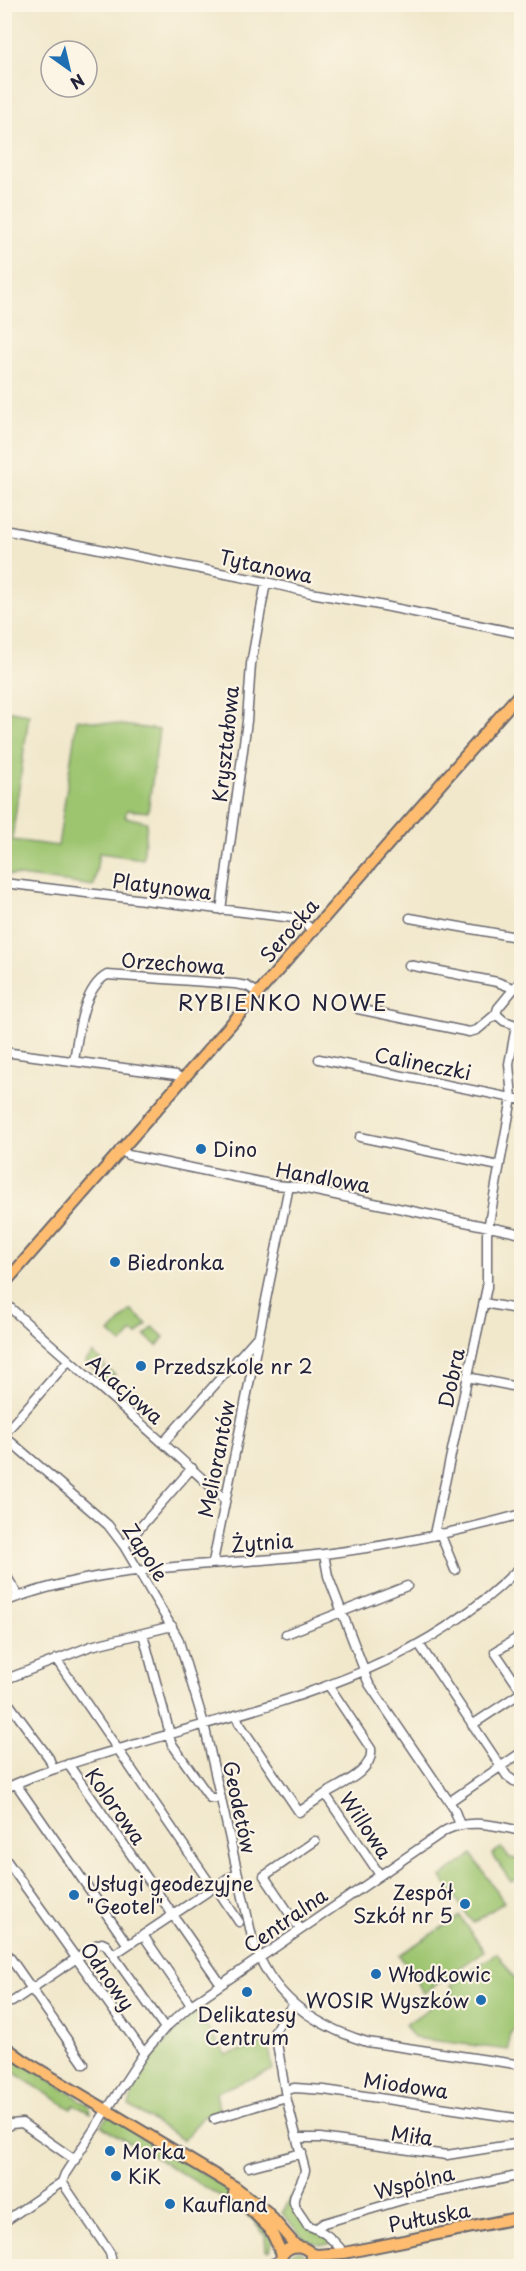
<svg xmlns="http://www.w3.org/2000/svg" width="526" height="2271" font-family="'Playpen Sans',sans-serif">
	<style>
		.green { fill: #9dc570; stroke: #607456; stroke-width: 1.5 }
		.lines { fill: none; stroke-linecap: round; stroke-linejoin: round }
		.minor-casing { stroke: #6a676e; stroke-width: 11 }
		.major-casing { stroke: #6a676e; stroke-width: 14 }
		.minor { stroke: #fff; stroke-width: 8 }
		.major { stroke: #fdbc6f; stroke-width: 10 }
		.poi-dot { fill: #1f6fb2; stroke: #fcf5e5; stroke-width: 2 }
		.labels { text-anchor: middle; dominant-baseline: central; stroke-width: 4.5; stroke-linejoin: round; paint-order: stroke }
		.street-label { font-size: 20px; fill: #22223b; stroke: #fcf5e5 }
		.poi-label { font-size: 20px; fill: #22223b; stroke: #fcf5e5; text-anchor: start }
		.quarter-label { font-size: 22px; letter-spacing: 1.5px; fill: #22223b; stroke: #fcf5e5 }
	</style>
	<rect width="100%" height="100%" fill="#fcf5e5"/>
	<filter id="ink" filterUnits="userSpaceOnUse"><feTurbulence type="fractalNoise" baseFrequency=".0167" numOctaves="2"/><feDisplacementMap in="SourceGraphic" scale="12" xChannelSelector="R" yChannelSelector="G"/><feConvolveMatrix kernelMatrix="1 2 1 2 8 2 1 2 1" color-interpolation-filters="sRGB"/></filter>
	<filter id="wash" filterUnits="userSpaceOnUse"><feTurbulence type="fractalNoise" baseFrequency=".008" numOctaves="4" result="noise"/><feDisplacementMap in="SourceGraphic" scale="24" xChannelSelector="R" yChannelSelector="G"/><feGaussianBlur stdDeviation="1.35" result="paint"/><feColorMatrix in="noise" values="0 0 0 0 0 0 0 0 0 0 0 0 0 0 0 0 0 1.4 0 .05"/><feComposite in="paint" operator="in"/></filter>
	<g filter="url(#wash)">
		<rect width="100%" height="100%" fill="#f1e8cc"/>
		<!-- green -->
		<path class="green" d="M 5,710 L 29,714 L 12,840 L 58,846 L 77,719 L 159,730 L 148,812 L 127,810 L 125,817 L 147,822 L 143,859 L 99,853 L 94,886 L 5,874 Z
			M 131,1310 L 147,1324 L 137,1335 L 132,1332 L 122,1344 L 110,1333 Z
			M 153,1327 L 164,1337 L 157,1346 L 145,1336 Z
			M 93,1353 L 104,1364 L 97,1372 L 85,1362 Z
			M 106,1367 L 115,1375 L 105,1387 L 96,1379 Z
			M 501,1848 L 510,1858 L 521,1860 L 521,1875 L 511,1882 L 492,1854 Z
			M 472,1855 L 504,1902 L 473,1923 L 441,1877 Z
			M 460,1916 L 484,1951 L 424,1993 L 399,1955 Z
			M 497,1953 L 521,1988 L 521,2025 L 510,2033 L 509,2050 L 414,2038 L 405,2025 L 454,1991 L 451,1985 Z
			M 195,2011 L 226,2055 L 268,2042 L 273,2070 L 216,2092 L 219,2111 L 204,2116 L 183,2140 L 129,2106 C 135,2068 170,2038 195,2011 Z
			M 4,2050 L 89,2105 L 91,2113 L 74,2105 L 71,2109 L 5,2067 Z
			M 109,2113 L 220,2184 L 248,2209 L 273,2240 L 270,2251 L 266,2251 L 265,2236 L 254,2221 L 229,2201 L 101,2126 Z
			M 292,2196 L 296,2212 L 334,2243 C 304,2249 299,2231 282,2213 Z
			M 300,2251 L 307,2256 L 308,2266 L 286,2266 C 284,2256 290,2252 300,2251 Z"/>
	</g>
	<g filter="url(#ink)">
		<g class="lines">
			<!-- minor casing -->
			<g class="minor-casing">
				<path id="minor" d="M 4,530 L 266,582 L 311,593 L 374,604 L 522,634
					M 4,883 L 293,918 L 302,921 L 312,930
					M 221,910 L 247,721 L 251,664 L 266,582
					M 410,918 L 522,938
					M 409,965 L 497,982 L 513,988
					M 358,1009 L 469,1032 L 477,1030 L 496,1014
					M 496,1014 L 498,1008 L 522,979
					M 496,1014 L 504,1021 L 522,1027
					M 4,1052 L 176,1075 L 182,1079
					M 319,1059 L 522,1100
					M 74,1061 C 78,1036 82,989 107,975 L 235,984 L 247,986 L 258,993
					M 360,1137 L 499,1166
					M 120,1149 L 128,1155 L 275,1185 L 297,1187 L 522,1234
					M 4,1302 C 76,1369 153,1431 224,1499
					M 484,1303 L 522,1310
					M 467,1377 L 522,1388
					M 4,1434 L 68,1361
					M 4,1436 L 108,1525 L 124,1546 L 178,1638 L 204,1724 L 252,1937 C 269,1995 312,2025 367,2042 L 522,2065
					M 163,1443 L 258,1336
					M 440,1533 L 455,1570
					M 434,1534 L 487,1287 L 487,1234 L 512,1098 L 509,1064 L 516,1026
					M 124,1546 L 192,1468
					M 324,1554 L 328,1576 L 365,1672
					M 213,1562 L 289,1186
					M 4,1572 L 19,1597
					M 4,1602 C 107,1562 217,1567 324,1554 C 390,1546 457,1532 522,1514
					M 143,1634 L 170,1734
					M 286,1634 L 407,1586
					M 522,1635 L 495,1652 L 522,1692
					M 419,1644 L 507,1776 L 514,1781 L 522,1783
					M 56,1659 L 213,1888
					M 364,1672 L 369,1684 L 454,1809 L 460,1825
					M 4,1680 L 91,1646 L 172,1626
					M 329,1686 L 371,1749 C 374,1771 341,1784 325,1794 L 380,1875
					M 4,1697 L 49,1758 L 53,1769
					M 236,1715 L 239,1723 L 299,1812 L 325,1794
					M 472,1725 L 522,1692
					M 168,1734 L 172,1744 L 210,1798 L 221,1798
					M 68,1764 L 221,1984
					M 16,1784 L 128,1945
					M 4,1789 C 44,1770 87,1759 129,1746 C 270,1704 415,1676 522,1565
					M 449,1802 L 522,1752
					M 4,1857 L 144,2053
					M 215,1886 L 239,1922
					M 300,1929 L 264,1876 L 315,1841
					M 143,1935 L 191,2005
					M 4,1949 L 84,2064
					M 113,1955 L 228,1878 L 238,1874
					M 4,2001 L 12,2002 L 96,1945 L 102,1943 L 106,1945 L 165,2028
					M 294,2004 L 281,2020 L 275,2031 L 286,2097 L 305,2170 C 304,2180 292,2195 294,2203 C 296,2210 303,2218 307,2225 C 324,2231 333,2239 344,2253
					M 285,2090 L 295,2088 L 324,2090 L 522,2119
					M 214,2119 L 286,2097
					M 4,2129 L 11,2124 L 22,2123 L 75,2160
					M 298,2138 L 320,2138 L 447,2155 L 522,2143
					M 249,2167 L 302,2153
					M 4,2222 L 62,2182
					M 317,2228 L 324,2223 L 409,2198 L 522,2175
					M 4,2262 L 15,2266
					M 113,2266 L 110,2253 L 62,2182 L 65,2174 L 144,2053 L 165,2028 L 191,2005 L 446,1830 C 471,1818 496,1826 522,1831
					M 266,2266 L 280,2260"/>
			</g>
			<!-- major casing -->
			<g class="major-casing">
				<path id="major" d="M 4,1284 L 522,691
					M 4,2046 L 23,2060 L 235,2187 L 266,2211 L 296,2246
					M 234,2193 L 270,2229 L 282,2254
					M 311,2253 L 316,2255 L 344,2253 L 522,2217
					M 280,2266 C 279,2248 298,2240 311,2253 L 314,2266"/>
			</g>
			<!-- minor -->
			<use href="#minor" class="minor"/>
			<!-- major -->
			<use href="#major" class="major"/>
		</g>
	</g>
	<!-- markers -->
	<g class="poi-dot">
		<circle cx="201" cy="1149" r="6"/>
		<circle cx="115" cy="1262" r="6"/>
		<circle cx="141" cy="1366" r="6"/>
		<circle cx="74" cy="1895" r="6"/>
		<circle cx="465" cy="1904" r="6"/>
		<circle cx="376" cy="1974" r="6"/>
		<circle cx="247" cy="1992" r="6"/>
		<circle cx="481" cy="2000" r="6"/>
		<circle cx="110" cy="2151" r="6"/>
		<circle cx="116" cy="2176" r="6"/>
		<circle cx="170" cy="2204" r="6"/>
	</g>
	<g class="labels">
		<!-- street labels -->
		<g class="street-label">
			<text transform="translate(266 566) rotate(12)">Tytanowa</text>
			<text transform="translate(225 744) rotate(-84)">Kryształowa</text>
			<text transform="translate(162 886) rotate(7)">Platynowa</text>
			<text transform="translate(289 930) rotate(-49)">Serocka</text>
			<text transform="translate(173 963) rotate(4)">Orzechowa</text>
			<text transform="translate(423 1063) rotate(11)">Calineczki</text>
			<text transform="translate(323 1177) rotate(10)">Handlowa</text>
			<text transform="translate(451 1378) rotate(-78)">Dobra</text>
			<text transform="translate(125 1389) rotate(41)">Akacjowa</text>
			<text transform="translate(216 1459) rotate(-79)">Meliorantów</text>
			<text transform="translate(262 1542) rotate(-4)">Żytnia</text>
			<text transform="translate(146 1552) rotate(57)">Zapole</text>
			<text transform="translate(116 1806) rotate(55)">Kolorowa</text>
			<text transform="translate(240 1807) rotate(78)">Geodetów</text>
			<text transform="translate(366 1825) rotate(56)">Willowa</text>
			<text transform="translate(285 1920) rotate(-35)">Centralna</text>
			<text transform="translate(108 1976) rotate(55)">Odnowy</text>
			<text transform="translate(406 2085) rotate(8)">Miodowa</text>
			<text transform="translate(412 2135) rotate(8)">Miła</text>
			<text transform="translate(414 2182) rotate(-14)">Wspólna</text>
			<text transform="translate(429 2217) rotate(-11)">Pułtuska</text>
		</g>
		<!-- poi labels -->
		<g class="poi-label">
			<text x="213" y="1149">Dino</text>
			<text x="127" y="1262">Biedronka</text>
			<text x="153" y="1366">Przedszkole nr 2</text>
			<text x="86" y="1883">Usługi geodezyjne<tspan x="86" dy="23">"Geotel"</tspan></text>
			<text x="453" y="1892" text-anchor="end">Zespół<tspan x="453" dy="23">Szkół nr 5</tspan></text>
			<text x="388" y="1974">Włodkowic</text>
			<text x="469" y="2000" text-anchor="end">WOSIR Wyszków</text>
			<text x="247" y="2014" text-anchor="middle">Delikatesy<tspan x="247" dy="23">Centrum</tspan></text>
			<text x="122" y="2151">Morka</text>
			<text x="128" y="2176">KiK</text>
			<text x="182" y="2204">Kaufland</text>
		</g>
		<!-- quarter labels -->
		<g class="quarter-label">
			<text x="283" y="1001">RYBIENKO NOWE</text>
		</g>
	</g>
	<!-- margin -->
	<rect width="526" height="2271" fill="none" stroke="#fcf5e5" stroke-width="24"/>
	<!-- north arrow -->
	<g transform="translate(69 69) rotate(146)"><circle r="28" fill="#fcf5e5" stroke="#a5a1a1" stroke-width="1.5"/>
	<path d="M0-4.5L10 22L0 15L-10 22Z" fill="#1f6fb2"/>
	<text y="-9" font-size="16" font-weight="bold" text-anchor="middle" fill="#22223b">N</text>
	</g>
</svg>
